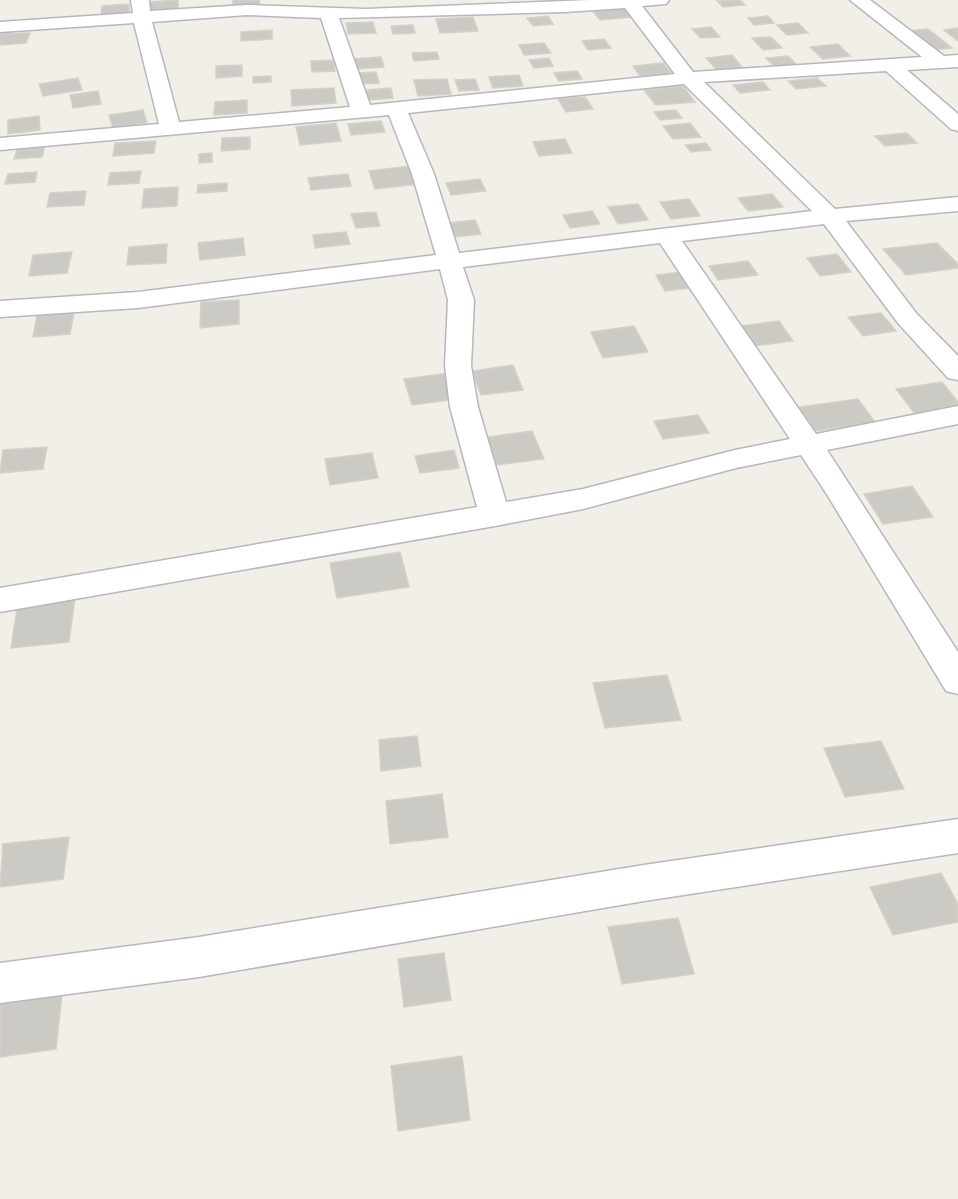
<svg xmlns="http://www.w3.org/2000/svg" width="958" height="1199" font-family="'Work Sans',sans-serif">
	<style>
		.building { fill: #cccac5; stroke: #d6d1c6; stroke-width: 1.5 }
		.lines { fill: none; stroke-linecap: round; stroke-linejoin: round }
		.street-casing { stroke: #b5b8bc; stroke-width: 3 }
		.street { fill: #fff; fill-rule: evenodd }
	</style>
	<rect width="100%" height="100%" fill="#f1efe8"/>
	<!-- building -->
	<path class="building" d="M 178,0 L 178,9 L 149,11 L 150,2 Z
		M 233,0 L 259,0 L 260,4 L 233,5 Z
		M 740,0 L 745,5 L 723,7 L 717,1 Z
		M 129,4 L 129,14 L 101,16 L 102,6 Z
		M 625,6 L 634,17 L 600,20 L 591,9 Z
		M 548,16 L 553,24 L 533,26 L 527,18 Z
		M 768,16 L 774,23 L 754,25 L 748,18 Z
		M 473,17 L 478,31 L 440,33 L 436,19 Z
		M 373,22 L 376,33 L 348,34 L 346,23 Z
		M 798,23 L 808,33 L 787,35 L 777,25 Z
		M 413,25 L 415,33 L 393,34 L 391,26 Z
		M 711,27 L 720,37 L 701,38 L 692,29 Z
		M 958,28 L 958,41 L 944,30 Z
		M 928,29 L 952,48 L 931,50 L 907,31 Z
		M 272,30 L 272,39 L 241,41 L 241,32 Z
		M 30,33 L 26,43 L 0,45 L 0,34 Z
		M 771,37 L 782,48 L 763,50 L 752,38 Z
		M 604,39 L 611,48 L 588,50 L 582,41 Z
		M 544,43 L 551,53 L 524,55 L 519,45 Z
		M 838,44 L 850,56 L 823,59 L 810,47 Z
		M 437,52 L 439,59 L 414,61 L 412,53 Z
		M 732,55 L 743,68 L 717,70 L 706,58 Z
		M 788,56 L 797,65 L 775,67 L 766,58 Z
		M 381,57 L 384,67 L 355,69 L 353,59 Z
		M 549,58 L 553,66 L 534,68 L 529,60 Z
		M 333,60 L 335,71 L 312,72 L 311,61 Z
		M 663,63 L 671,73 L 640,76 L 633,66 Z
		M 242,65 L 242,76 L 216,78 L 216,66 Z
		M 577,71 L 582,79 L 559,81 L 554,73 Z
		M 376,72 L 379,83 L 360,84 L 358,73 Z
		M 519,75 L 523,86 L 493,88 L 489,77 Z
		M 271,76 L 271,82 L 253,83 L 253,77 Z
		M 78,78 L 82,90 L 43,96 L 39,84 Z
		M 817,78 L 826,86 L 796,89 L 788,81 Z
		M 447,79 L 451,94 L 418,96 L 414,80 Z
		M 475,79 L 479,90 L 459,91 L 455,80 Z
		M 763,82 L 770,90 L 740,93 L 733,85 Z
		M 683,86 L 695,102 L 656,105 L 644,90 Z
		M 334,88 L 336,103 L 292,106 L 291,90 Z
		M 391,88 L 393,98 L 368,100 L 367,90 Z
		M 98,91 L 101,104 L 73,108 L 70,95 Z
		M 585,97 L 593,109 L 566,112 L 558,99 Z
		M 247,100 L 247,113 L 214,115 L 215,102 Z
		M 143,110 L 147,123 L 113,128 L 109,115 Z
		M 676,110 L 682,118 L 660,120 L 654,112 Z
		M 39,116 L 40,130 L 8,134 L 8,120 Z
		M 381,121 L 385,132 L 351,135 L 348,124 Z
		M 336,123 L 341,141 L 300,145 L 296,127 Z
		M 690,123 L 701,137 L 673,139 L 663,126 Z
		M 907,133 L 917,143 L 885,146 L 875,136 Z
		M 250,137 L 250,149 L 221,151 L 222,138 Z
		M 565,139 L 572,153 L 539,156 L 533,142 Z
		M 156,141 L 154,153 L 113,156 L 115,143 Z
		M 706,143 L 711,150 L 691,152 L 685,145 Z
		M 45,145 L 42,157 L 14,159 L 18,147 Z
		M 212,153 L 212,162 L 199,163 L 199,154 Z
		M 411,166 L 418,184 L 375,189 L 369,171 Z
		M 141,171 L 139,183 L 108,185 L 110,173 Z
		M 37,172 L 35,182 L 5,184 L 8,174 Z
		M 348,174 L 351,186 L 311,190 L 308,178 Z
		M 480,179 L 486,191 L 451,195 L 446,183 Z
		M 227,183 L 227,191 L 197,193 L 198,185 Z
		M 178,187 L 177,206 L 142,208 L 144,189 Z
		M 86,191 L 84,205 L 47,207 L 50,193 Z
		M 772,194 L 783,207 L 748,211 L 738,198 Z
		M 689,199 L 700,216 L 671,219 L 660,202 Z
		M 638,204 L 648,220 L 618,224 L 608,207 Z
		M 592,211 L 600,224 L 570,228 L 563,215 Z
		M 376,212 L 380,226 L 356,228 L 351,214 Z
		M 475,220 L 481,234 L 453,237 L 448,223 Z
		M 346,232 L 350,244 L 315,248 L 313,235 Z
		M 243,238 L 245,255 L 200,260 L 198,243 Z
		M 937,243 L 958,264 L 958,268 L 906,275 L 883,249 Z
		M 167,244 L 166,263 L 127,265 L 129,247 Z
		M 72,252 L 67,273 L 29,276 L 33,255 Z
		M 837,254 L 851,272 L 820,276 L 807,258 Z
		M 748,261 L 758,275 L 718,280 L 709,266 Z
		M 681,272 L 691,288 L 665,291 L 656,275 Z
		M 239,300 L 239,324 L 200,328 L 201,302 Z
		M 74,312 L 70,334 L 33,337 L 37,315 Z
		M 881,313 L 896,331 L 863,336 L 848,317 Z
		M 779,321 L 793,341 L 754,346 L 741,326 Z
		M 634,326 L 648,352 L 603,358 L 591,332 Z
		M 513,365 L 523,390 L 481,395 L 472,371 Z
		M 448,373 L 457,399 L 412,405 L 404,379 Z
		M 942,382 L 958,402 L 958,408 L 915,414 L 896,389 Z
		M 858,399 L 875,422 L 815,431 L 799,407 Z
		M 698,415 L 709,433 L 663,439 L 654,421 Z
		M 532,431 L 544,459 L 497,465 L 487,437 Z
		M 47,447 L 43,469 L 0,473 L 3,450 Z
		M 454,450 L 459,468 L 420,473 L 415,456 Z
		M 372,453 L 378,478 L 330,485 L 325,459 Z
		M 912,486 L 933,517 L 883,524 L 864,494 Z
		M 400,552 L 409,587 L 337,598 L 330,563 Z
		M 75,597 L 69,642 L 11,648 L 18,602 Z
		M 667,675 L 681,720 L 605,728 L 593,683 Z
		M 417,736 L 421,766 L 381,771 L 379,740 Z
		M 881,741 L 904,789 L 845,797 L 824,748 Z
		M 442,794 L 448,837 L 390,844 L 386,801 Z
		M 69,837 L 63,879 L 0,887 L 3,844 Z
		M 941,873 L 958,904 L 958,922 L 893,935 L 870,887 Z
		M 678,918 L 694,974 L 622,984 L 608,927 Z
		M 444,953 L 451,1000 L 404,1007 L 398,959 Z
		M 62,994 L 56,1049 L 0,1057 L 0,1003 Z
		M 462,1056 L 470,1120 L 398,1131 L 391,1066 Z"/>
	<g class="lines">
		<!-- street casing -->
		<g class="street-casing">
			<path id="street" d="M 131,0 L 149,0 L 150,11 L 247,5 L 366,9 L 590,0 L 669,0 L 666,4 L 642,6 L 693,72 L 922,57 L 850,0 L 870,0 L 944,56 L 958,55 L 958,67 L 907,70 L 958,114 L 958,131 L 951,129 L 886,71 L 704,82 L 835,209 L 958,197 L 958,211 L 846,221 L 916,313 L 958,356 L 958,380 L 948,378 L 898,323 L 824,224 L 682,241 L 816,434 L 958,406 L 958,424 L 827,450 L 958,652 L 958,694 L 946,691 L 828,496 L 801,455 L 736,468 L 583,509 L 495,526 L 0,612 L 0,588 L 477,507 L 450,407 L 445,366 L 448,300 L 440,269 L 138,308 L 0,317 L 0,301 L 138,292 L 436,255 L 412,174 L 389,115 L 0,150 L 0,138 L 159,124 L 134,23 L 0,32 L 0,22 L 133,13 ZM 625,8 L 675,74 L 370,105 L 339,18 L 565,12 ZM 247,15 L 321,18 L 350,107 L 179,122 L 152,22 ZM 684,84 L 812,211 L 459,253 L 434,174 L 408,113 ZM 660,243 L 790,439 L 735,450 L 583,489 L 506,502 L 478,407 L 471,366 L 474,300 L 463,267 Z
				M 958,819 L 958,853 L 644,901 L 199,977 L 0,1003 L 0,963 L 199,937 L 644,865 Z"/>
		</g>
		<!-- street -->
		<use href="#street" class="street"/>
	</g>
</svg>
